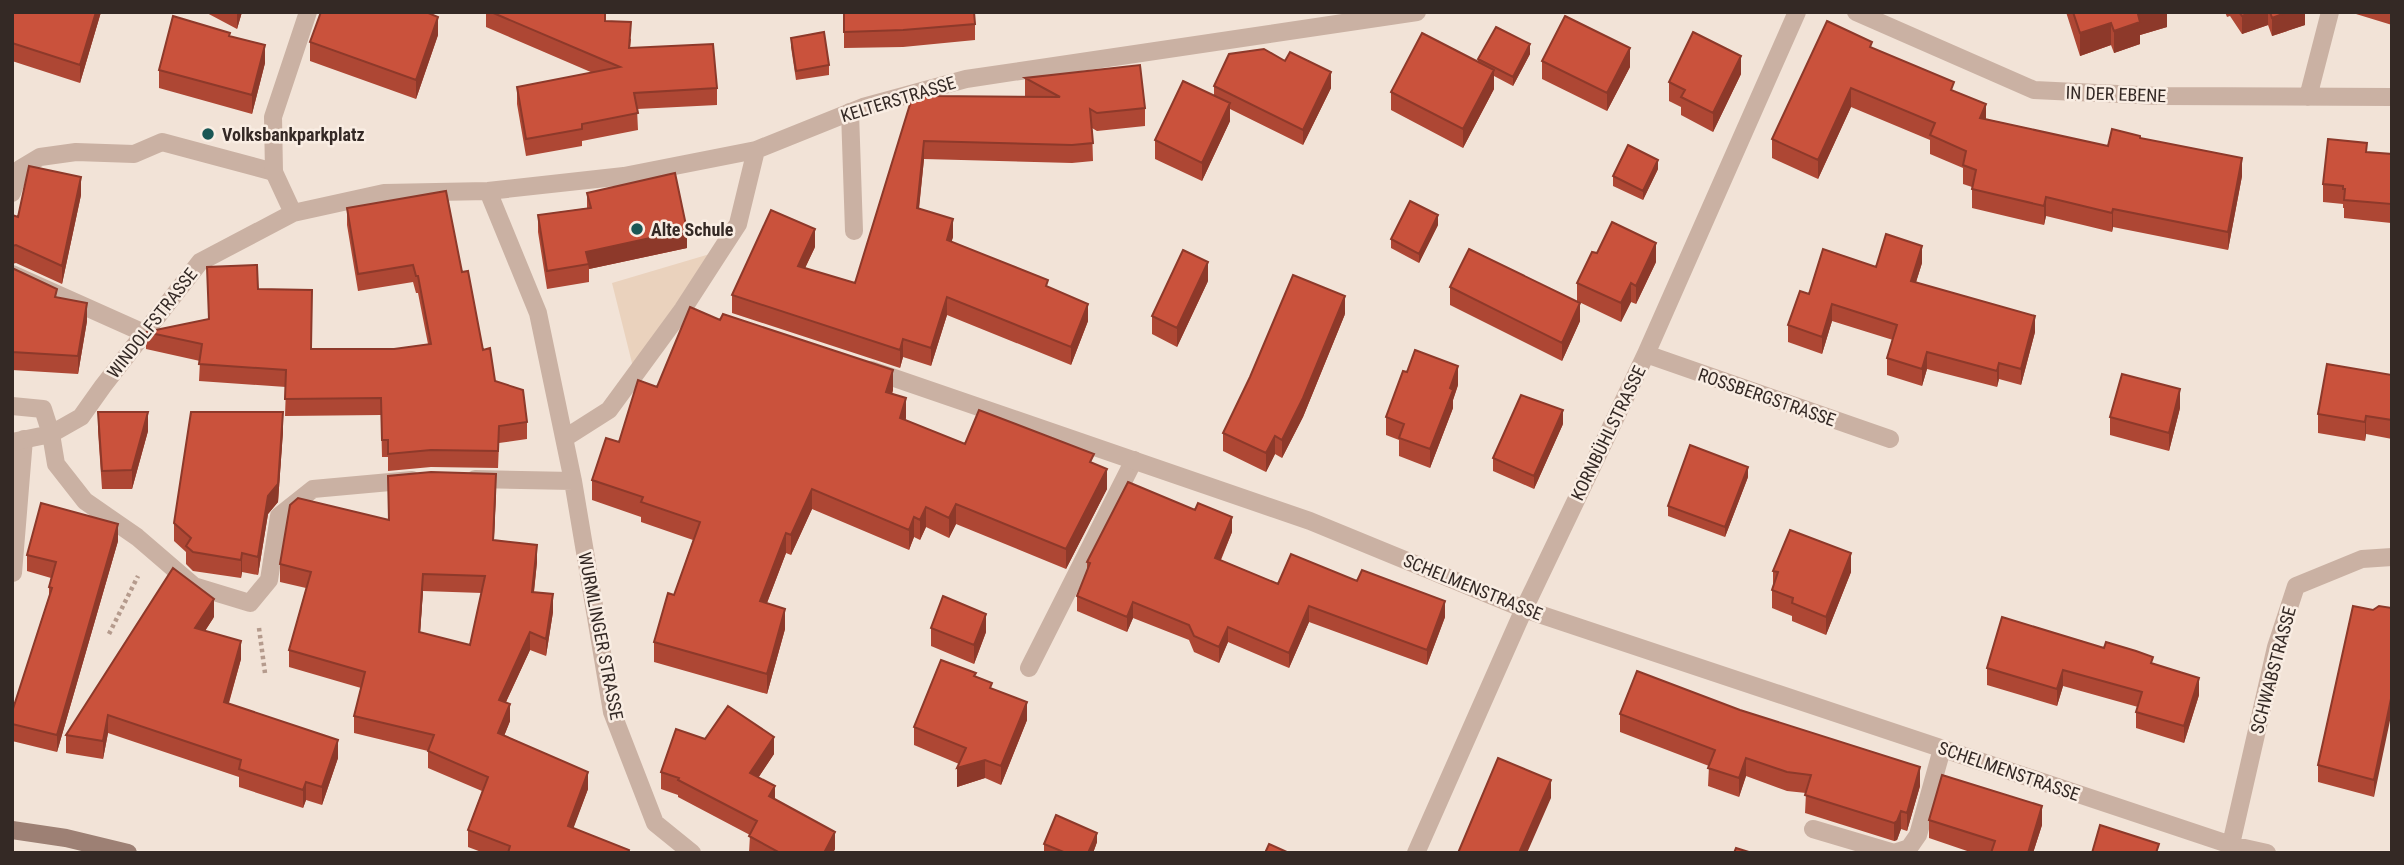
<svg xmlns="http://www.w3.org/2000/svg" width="2404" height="865" font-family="'Roboto Condensed',sans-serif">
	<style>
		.plaza { fill: #ead2bd }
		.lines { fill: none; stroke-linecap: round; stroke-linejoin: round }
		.path { stroke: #b59b8d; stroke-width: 4.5; stroke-dasharray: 3.5 3.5; stroke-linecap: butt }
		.lane { stroke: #cab1a3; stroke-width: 18 }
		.street { stroke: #cab1a3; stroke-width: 18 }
		.secondary { stroke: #9d8074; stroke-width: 18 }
		.wall { fill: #ae4734; fill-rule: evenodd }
		.shaded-wall { fill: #8d392a }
		.building { fill: #ca523c; stroke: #8d392a; stroke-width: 2; fill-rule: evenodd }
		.poi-dot { fill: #1a5755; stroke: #f9ede3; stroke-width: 2.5 }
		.labels { text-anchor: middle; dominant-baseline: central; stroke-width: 5; stroke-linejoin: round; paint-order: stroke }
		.street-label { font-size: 18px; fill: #342925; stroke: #f9ede3 }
		.poi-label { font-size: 18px; font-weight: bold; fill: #342925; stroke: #f9ede3; text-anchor: start }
	</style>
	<rect width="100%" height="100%" fill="#f2e3d7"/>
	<!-- plaza -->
	<path class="plaza" d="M 720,251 L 635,375 L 612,283 Z"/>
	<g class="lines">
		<!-- path -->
		<path class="path" d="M 259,628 L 265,673
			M 109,634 L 138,576"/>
		<!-- lane -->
		<path class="lane" d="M 850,112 L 854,231
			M 12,193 L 20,169 L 40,157 L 76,152 L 134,154 L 162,142 L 274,172
			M 12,274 L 144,333
			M 13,573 L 24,439
			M 1029,668 L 1134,460
			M 1813,829 L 1894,853 L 1909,848 L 1918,835 L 1942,749"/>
		<!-- street -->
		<path class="street" d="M 1856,12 L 2034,90 L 2160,96 L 2392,97
			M 2308,97 L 2330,12
			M 488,191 L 538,313 L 573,481 L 612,712 L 655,823 L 692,853
			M 293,213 L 274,172 L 273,117 L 308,12
			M 1646,354 L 1890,439
			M 871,370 L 1310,521 L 1524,609 L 2231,845 L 2267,853
			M 12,406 L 43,409 L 51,434 L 56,464 L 85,501 L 137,537 L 194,586 L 250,603 L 269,580 L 279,516 L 313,489 L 412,480
			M 565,438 L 609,410 L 683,309 L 738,224 L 756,150
			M 12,442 L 51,434 L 81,417 L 103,386 L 200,262 L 293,213 L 384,193 L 488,191 L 624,176 L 756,150 L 863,107 L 966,79 L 1417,12
			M 475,479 L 573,481
			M 1416,853 L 1524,609 L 1646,354 L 1797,12
			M 2229,853 L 2276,647 L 2296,586 L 2362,559 L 2392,557"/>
		<!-- secondary -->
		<path class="secondary" d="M 12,830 L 66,838 L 128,853"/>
	</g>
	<!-- wall -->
	<path class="wall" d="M 12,12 L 101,12 L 80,83 L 12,61 Z
		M 205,12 L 242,12 L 237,29 Z
		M 486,12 L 605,12 L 605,21 L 631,39 L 630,48 L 717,88 L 717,105 L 637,109 L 638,130 L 582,141 L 582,146 L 526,156 L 517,104 L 517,87 L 593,73 L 486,27 Z
		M 844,12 L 975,24 L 975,40 L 903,47 L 844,48 Z
		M 2066,12 L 2167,12 L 2167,27 L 2140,35 L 2140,44 L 2114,53 L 2111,45 L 2080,56 Z
		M 2225,12 L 2305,12 L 2305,25 L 2272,36 L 2268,25 L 2242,34 L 2230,16 L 2227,17 Z
		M 2356,12 L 2392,12 L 2392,25 L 2356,14 Z
		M 438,35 L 416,99 L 310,61 L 310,42 Z
		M 230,36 L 265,63 L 252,114 L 159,88 L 159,70 Z
		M 791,38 L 829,65 L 829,75 L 796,80 L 791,47 Z
		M 1872,48 L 1954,91 L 1986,119 L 2108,146 L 2140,138 L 2242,176 L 2228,250 L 2113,227 L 2112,232 L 2046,216 L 2044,225 L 1972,208 L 1972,187 L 1963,184 L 1963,168 L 1930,154 L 1930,140 L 1851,107 L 1818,179 L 1772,158 L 1772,139 Z
		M 1530,54 L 1513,86 L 1494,76 L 1494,89 L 1463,148 L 1391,110 L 1391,92 L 1478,62 L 1478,59 Z
		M 1542,61 L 1630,67 L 1607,111 L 1542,79 Z
		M 1741,74 L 1713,132 L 1681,115 L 1681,107 L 1669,101 L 1669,82 Z
		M 1025,78 L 1145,108 L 1145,126 L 1097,131 L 1092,128 L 1093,161 L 1072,163 L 924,159 L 919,209 L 953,237 L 951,242 L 1048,287 L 1088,321 L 1071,365 L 947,315 L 931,366 L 903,357 L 900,368 L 732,313 L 732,295 L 815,247 L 805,268 L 855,283 L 929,96 L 1026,97 L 1025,96 Z
		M 1214,86 L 1331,88 L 1303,145 L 1230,109 L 1230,121 L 1202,181 L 1155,159 L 1155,140 L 1214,95 Z
		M 2367,152 L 2392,154 L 2391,223 L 2344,218 L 2344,208 L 2343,208 L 2343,204 L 2323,202 L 2323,184 Z
		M 1658,169 L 1643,200 L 1613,186 L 1613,176 Z
		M 587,193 L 687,248 L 589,269 L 589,282 L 547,289 L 538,232 L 538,215 L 587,208 Z
		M 81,195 L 62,284 L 16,263 L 12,264 L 12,215 L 18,217 Z
		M 347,208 L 462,272 L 483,350 L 495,381 L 527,422 L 527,439 L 499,443 L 498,468 L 431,467 L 388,471 L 388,457 L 382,457 L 381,415 L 285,416 L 286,387 L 199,381 L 200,361 L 146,349 L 146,332 L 209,319 L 207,267 L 258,289 L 311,349 L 394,349 L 428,344 L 418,293 L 416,293 L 413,282 L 358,291 L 347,225 Z
		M 1438,225 L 1419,263 L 1391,248 L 1391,239 Z
		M 1656,262 L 1636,304 L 1631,302 L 1621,322 L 1577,301 L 1577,283 Z
		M 1922,263 L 1916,282 L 2035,332 L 2021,385 L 1999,379 L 1997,387 L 1927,369 L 1922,386 L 1887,375 L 1887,358 L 1893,340 L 1832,321 L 1822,354 L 1788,342 L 1788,325 L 1809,294 L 1876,267 Z
		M 12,268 L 57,298 L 87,321 L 78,374 L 12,370 Z
		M 1208,281 L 1177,347 L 1152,334 L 1152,316 Z
		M 1450,287 L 1580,321 L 1562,361 L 1450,305 Z
		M 1345,314 L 1303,417 L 1282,458 L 1275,454 L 1266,472 L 1223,451 L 1223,433 Z
		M 720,320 L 893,390 L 892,394 L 906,418 L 905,420 L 965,444 L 1094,463 L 1107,489 L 1066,569 L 956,524 L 949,538 L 926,527 L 920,540 L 914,537 L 909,550 L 812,509 L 791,555 L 786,553 L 767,603 L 785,629 L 767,694 L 654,662 L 654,642 L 674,595 L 693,540 L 641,522 L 641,517 L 592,500 L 592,480 L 657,387 Z
		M 2392,375 L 2392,439 L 2366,434 L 2365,441 L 2318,433 L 2318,414 Z
		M 1458,385 L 1453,400 L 1453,408 L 1430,468 L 1399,456 L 1399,440 L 1386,435 L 1386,417 Z
		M 2180,408 L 2169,451 L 2110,435 L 2110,417 Z
		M 98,412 L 148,431 L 132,489 L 102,489 L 98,431 Z
		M 1563,424 L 1534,489 L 1493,471 L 1493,458 Z
		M 283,431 L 278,502 L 268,514 L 258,575 L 242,572 L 241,578 L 193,571 L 186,564 L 186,552 L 174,541 L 174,523 Z
		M 1748,477 L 1725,537 L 1668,516 L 1668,506 Z
		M 496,491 L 494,540 L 537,562 L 534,592 L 553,612 L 546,656 L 530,650 L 506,702 L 510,721 L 504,736 L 588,789 L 573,828 L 629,853 L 484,853 L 468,847 L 468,830 L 482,791 L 428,768 L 428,751 L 354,733 L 354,716 L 361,688 L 289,667 L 289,650 L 306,588 L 280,582 L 280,564 L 388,520 ZM 423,591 L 482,593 L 470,645 L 420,633 Z
		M 1232,532 L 1221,560 L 1278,584 L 1445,617 L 1427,665 L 1309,622 L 1289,668 L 1228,642 L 1219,663 L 1194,652 L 1189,640 L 1133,618 L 1127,632 L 1077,611 L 1077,596 L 1087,570 L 1087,562 Z
		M 118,541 L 57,752 L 12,741 L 12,712 L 49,596 L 49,587 L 51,578 L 27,571 L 27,555 Z
		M 1773,571 L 1851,572 L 1826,635 L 1792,621 L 1792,616 L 1772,608 L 1772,590 L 1773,585 Z
		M 2379,606 L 2374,797 L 2318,782 L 2318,765 L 2373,610 Z
		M 214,617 L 205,631 L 241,659 L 229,703 L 338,758 L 322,805 L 306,800 L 303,808 L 239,787 L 239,777 L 108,733 L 103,759 L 66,753 L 66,735 Z
		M 931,628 L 986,632 L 974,664 L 931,646 Z
		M 2153,664 L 2199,695 L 2184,743 L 2136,728 L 2136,712 L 2138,707 L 2063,686 L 2057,706 L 1987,685 L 1987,668 Z
		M 976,676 L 992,689 L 1027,720 L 1001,785 L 985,778 L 957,787 L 959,764 L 914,745 L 914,727 Z
		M 1620,714 L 1920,786 L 1907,831 L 1901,829 L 1897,840 L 1894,841 L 1805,813 L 1806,793 L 1787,791 L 1746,776 L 1739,797 L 1708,786 L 1709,766 L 1620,732 Z
		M 705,739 L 774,754 L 758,778 L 775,800 L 835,849 L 833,853 L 749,853 L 750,835 L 678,797 L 678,795 L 661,789 L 661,772 Z
		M 1929,820 L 2042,825 L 2033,853 L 1973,853 L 1929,838 Z
		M 1097,842 L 1093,853 L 1044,853 L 1044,844 Z"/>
	<!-- shaded-wall -->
	<path class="shaded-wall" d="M 96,12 L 101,12 L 80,83 L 80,65 Z
		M 237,12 L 242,12 L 237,29 Z
		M 2143,12 L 2167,12 L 2167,27 L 2140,35 L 2140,44 L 2114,53 L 2114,31 L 2138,14 Z
		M 2252,12 L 2268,12 L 2268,25 L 2242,34 L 2242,16 Z
		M 2288,12 L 2305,12 L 2305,25 L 2272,36 L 2272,18 Z
		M 438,17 L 438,35 L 416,99 L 416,80 Z
		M 2111,23 L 2111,45 L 2080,56 L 2080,33 Z
		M 1530,44 L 1530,54 L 1513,86 L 1513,77 Z
		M 265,45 L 265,63 L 252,114 L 252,95 Z
		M 1630,48 L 1630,67 L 1607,111 L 1607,93 Z
		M 1741,56 L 1741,74 L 1713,132 L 1713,113 Z
		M 1494,70 L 1494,89 L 1463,148 L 1463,129 Z
		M 1331,72 L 1331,88 L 1303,145 L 1303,130 Z
		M 1851,88 L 1851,107 L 1818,179 L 1818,160 Z
		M 1230,103 L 1230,121 L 1202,181 L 1202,163 Z
		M 1986,104 L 1986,123 L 1980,118 Z
		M 924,141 L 924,159 L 917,226 L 917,208 Z
		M 2242,158 L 2242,176 L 2228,250 L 2228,232 Z
		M 1658,160 L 1658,169 L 1643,200 L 1643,191 Z
		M 81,177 L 81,195 L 62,284 L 62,266 Z
		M 2046,197 L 2046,216 L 2044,225 L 2044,206 Z
		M 2113,209 L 2113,227 L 2112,232 L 2112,213 Z
		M 1438,215 L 1438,225 L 1419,263 L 1419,254 Z
		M 953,219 L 953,237 L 947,258 L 947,240 Z
		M 815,229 L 815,247 L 798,283 L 798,266 Z
		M 687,230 L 687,248 L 589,269 L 586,252 Z
		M 1656,243 L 1656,262 L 1636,304 L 1636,286 Z
		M 1922,246 L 1922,263 L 1911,298 L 1911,281 Z
		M 1208,262 L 1208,281 L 1177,347 L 1177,328 Z
		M 1631,283 L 1631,302 L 1621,322 L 1621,303 Z
		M 1345,296 L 1345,314 L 1303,417 L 1282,458 L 1282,440 Z
		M 947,297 L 947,315 L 931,366 L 931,348 Z
		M 87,303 L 87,321 L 78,374 L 78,356 Z
		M 1580,303 L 1580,321 L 1562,361 L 1562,343 Z
		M 1088,304 L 1088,321 L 1071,365 L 1071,347 Z
		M 1832,304 L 1832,321 L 1822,354 L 1822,337 Z
		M 2035,316 L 2035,332 L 2021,385 L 2021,369 Z
		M 903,339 L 903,357 L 900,368 L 900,350 Z
		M 1927,352 L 1927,369 L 1922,386 L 1922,369 Z
		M 1999,363 L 1999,379 L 1997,387 L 1997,371 Z
		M 1458,366 L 1458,385 L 1453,400 L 1453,408 L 1430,468 L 1430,449 L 1450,388 Z
		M 893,370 L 893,390 L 886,412 L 886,392 Z
		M 2180,389 L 2180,408 L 2169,451 L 2169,433 Z
		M 906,398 L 906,418 L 900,438 L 900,418 Z
		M 1563,410 L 1563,424 L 1534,489 L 1534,476 Z
		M 148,412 L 148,431 L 132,489 L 132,470 Z
		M 283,412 L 283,431 L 278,502 L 268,514 L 258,575 L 258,557 L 268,496 Z
		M 2366,416 L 2366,434 L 2365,441 L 2365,422 Z
		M 1275,436 L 1275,454 L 1266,472 L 1266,453 Z
		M 1748,467 L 1748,477 L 1725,537 L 1725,527 Z
		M 1107,469 L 1107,489 L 1066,569 L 1066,549 Z
		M 496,474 L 496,491 L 493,557 L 493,540 Z
		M 812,489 L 812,509 L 791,555 L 791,535 Z
		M 956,504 L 956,524 L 949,538 L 949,518 Z
		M 926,507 L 926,527 L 920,540 L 920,520 Z
		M 914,517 L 914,537 L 909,550 L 909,530 Z
		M 1232,517 L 1232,532 L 1215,573 L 1215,558 Z
		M 118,524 L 118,541 L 57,752 L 57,735 Z
		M 786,533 L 786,553 L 760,621 L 760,601 Z
		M 537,545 L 537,562 L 532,609 L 532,592 Z
		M 242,553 L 242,572 L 241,578 L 241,560 Z
		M 1851,553 L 1851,572 L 1826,635 L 1826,617 Z
		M 423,574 L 423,591 L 419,649 L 419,632 Z
		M 553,594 L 553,612 L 546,656 L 546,639 Z
		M 214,599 L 214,617 L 195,646 L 195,628 Z
		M 1445,601 L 1445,617 L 1427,665 L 1427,650 Z
		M 1133,602 L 1133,618 L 1127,632 L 1127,617 Z
		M 1309,606 L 1309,622 L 1289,668 L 1289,653 Z
		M 785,609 L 785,629 L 767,694 L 767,674 Z
		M 986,614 L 986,632 L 974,664 L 974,645 Z
		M 1228,627 L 1228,642 L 1219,663 L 1219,647 Z
		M 530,632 L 530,650 L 499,717 L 499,700 Z
		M 241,641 L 241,659 L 224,719 L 224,702 Z
		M 2063,670 L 2063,686 L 2057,706 L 2057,689 Z
		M 2199,678 L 2199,695 L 2184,743 L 2184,726 Z
		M 2392,694 L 2392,711 L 2374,797 L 2374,780 Z
		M 1027,702 L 1027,720 L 1001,785 L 1001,766 Z
		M 510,704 L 510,721 L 498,751 L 498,733 Z
		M 108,715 L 108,733 L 103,759 L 103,741 Z
		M 774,737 L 774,754 L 750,790 L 750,773 Z
		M 338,740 L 338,758 L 322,805 L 322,787 Z
		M 1746,758 L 1746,776 L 1739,797 L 1739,778 Z
		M 985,760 L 985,778 L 957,787 L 957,768 Z
		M 1920,767 L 1920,786 L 1907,831 L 1907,813 Z
		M 588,772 L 588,789 L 568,843 L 568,826 Z
		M 1551,780 L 1551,798 L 1527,853 L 1519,853 Z
		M 306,782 L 306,800 L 303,808 L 303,790 Z
		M 775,786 L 775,803 L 769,796 Z
		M 2042,806 L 2042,825 L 2033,853 L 2028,853 Z
		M 1901,811 L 1901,829 L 1897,840 L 1894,841 L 1894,823 Z
		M 835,832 L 835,849 L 833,853 L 824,853 Z
		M 1097,833 L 1097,842 L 1093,853 L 1088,853 Z"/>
	<!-- building -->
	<path class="building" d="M 12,12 L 96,12 L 80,65 L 12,43 Z
		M 321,12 L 426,12 L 438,17 L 416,80 L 310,42 Z
		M 491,12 L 605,12 L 605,21 L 631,22 L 629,48 L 713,44 L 717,88 L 634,93 L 638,113 L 582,124 L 582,129 L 526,139 L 517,87 L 620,67 Z
		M 844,12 L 974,12 L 975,24 L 903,30 L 844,32 Z
		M 2073,12 L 2143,12 L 2138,14 L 2140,22 L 2114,31 L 2111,23 L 2080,33 Z
		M 2239,12 L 2252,12 L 2242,16 Z
		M 2270,12 L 2288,12 L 2272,18 Z
		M 173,16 L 230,33 L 229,36 L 265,45 L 252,95 L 159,70 Z
		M 1565,16 L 1630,48 L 1607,93 L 1542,61 Z
		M 1827,21 L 1872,42 L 1870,47 L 1954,82 L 1951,90 L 1986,104 L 1980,118 L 2108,146 L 2112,129 L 2140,136 L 2140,138 L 2242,158 L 2228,232 L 2113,209 L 2112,213 L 2046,197 L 2044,206 L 1972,189 L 1976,170 L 1963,165 L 1966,151 L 1930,135 L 1935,123 L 1851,88 L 1818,160 L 1772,139 Z
		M 1496,27 L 1530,44 L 1513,77 L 1478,59 Z
		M 824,32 L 829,65 L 796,71 L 791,38 Z
		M 1693,32 L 1741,56 L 1713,113 L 1681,97 L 1685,90 L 1669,82 Z
		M 1422,33 L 1494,70 L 1463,129 L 1391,92 Z
		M 1264,49 L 1285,61 L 1290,52 L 1331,72 L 1303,130 L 1214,86 L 1229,54 Z
		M 1140,65 L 1145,108 L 1097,113 L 1090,109 L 1093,143 L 1072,145 L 924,141 L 917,208 L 953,219 L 947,240 L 1048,280 L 1046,286 L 1088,304 L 1071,347 L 947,297 L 931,348 L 903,339 L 900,350 L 732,295 L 771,210 L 815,229 L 798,266 L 855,283 L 915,88 L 929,91 L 929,96 L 1060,97 L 1025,78 Z
		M 1183,81 L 1230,103 L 1202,163 L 1155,140 Z
		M 2328,139 L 2367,143 L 2366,152 L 2392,154 L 2391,204 L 2344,200 L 2345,189 L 2343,189 L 2343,186 L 2323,184 Z
		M 1628,145 L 1658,160 L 1643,191 L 1613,176 Z
		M 29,166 L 81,177 L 62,266 L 16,245 L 12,246 L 12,215 L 18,217 Z
		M 675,173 L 687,230 L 586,252 L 589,264 L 547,271 L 538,215 L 591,208 L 587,193 Z
		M 446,191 L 462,272 L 468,271 L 483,350 L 490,348 L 495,381 L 523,390 L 527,422 L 499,426 L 498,451 L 431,450 L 388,454 L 388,440 L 382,440 L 381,398 L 285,399 L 286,370 L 199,364 L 202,344 L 146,332 L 209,319 L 207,267 L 257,265 L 258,289 L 312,290 L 311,349 L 394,349 L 431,344 L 418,276 L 416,276 L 413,265 L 358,274 L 347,208 Z
		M 1410,201 L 1438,215 L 1419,254 L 1391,239 Z
		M 1612,222 L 1656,243 L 1636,286 L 1631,283 L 1621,303 L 1577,283 L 1592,252 L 1597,253 Z
		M 1886,234 L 1922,246 L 1911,281 L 2035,316 L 2021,369 L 1999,363 L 1997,371 L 1927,352 L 1922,369 L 1887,358 L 1897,325 L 1832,304 L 1822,337 L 1788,325 L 1800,291 L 1809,294 L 1823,249 L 1876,267 Z
		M 1469,249 L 1580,303 L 1562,343 L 1450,287 Z
		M 1183,250 L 1208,262 L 1177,328 L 1152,316 Z
		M 12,268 L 57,289 L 55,297 L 87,303 L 78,356 L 12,352 Z
		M 1293,275 L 1345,296 L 1303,398 L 1282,440 L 1275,436 L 1266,453 L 1223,433 L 1250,377 Z
		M 690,307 L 720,320 L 723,314 L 893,370 L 886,392 L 906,398 L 900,418 L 965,444 L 979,410 L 1094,454 L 1090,462 L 1107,469 L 1066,549 L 956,504 L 949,518 L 926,507 L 920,520 L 914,517 L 909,530 L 812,489 L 791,535 L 786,533 L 760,601 L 785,609 L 767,674 L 654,642 L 668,593 L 674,595 L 700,522 L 641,502 L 643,497 L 592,480 L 606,438 L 619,442 L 638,380 L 657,387 Z
		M 1415,350 L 1458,366 L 1450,388 L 1453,390 L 1430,449 L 1399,438 L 1404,424 L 1386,417 L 1403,371 L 1407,372 Z
		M 2327,364 L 2392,375 L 2392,420 L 2366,416 L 2365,422 L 2318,414 Z
		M 2122,374 L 2180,389 L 2169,433 L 2110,417 Z
		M 1521,395 L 1563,410 L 1534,476 L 1493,458 Z
		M 98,412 L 148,412 L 132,470 L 102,471 Z
		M 191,412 L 283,412 L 278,484 L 268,496 L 258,557 L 242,553 L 241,560 L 193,552 L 186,546 L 191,538 L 174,523 Z
		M 1690,445 L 1748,467 L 1725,527 L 1668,506 Z
		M 431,472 L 496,474 L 493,540 L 537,545 L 532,592 L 553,594 L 546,639 L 530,632 L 499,700 L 510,704 L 498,733 L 588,772 L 568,826 L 629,850 L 628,853 L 508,853 L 510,846 L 468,830 L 488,777 L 428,751 L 434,735 L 354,716 L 365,672 L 289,650 L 311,572 L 280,564 L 290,505 L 298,498 L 389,520 L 388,476 ZM 423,574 L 485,576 L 470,645 L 419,632 Z
		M 1128,482 L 1195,510 L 1198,503 L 1232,517 L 1215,558 L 1278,584 L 1291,554 L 1357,581 L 1362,570 L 1445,601 L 1427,650 L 1309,606 L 1289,653 L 1228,627 L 1219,647 L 1194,636 L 1189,625 L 1133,602 L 1127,617 L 1077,596 L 1090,563 L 1087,562 Z
		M 41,503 L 118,524 L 57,735 L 12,724 L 12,712 L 52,588 L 49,587 L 56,562 L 27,555 Z
		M 1790,530 L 1851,553 L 1826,617 L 1792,603 L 1793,598 L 1772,590 L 1778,572 L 1773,571 Z
		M 173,568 L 214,599 L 195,628 L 241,641 L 224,702 L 338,740 L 322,787 L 306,782 L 303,790 L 239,769 L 241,760 L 108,715 L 103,741 L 66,735 Z
		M 943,596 L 986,614 L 974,645 L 931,628 Z
		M 2353,606 L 2373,610 L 2379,606 L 2392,608 L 2392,694 L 2374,780 L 2318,765 Z
		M 2002,617 L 2104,648 L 2106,642 L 2136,651 L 2153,657 L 2151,663 L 2199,678 L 2184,726 L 2136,712 L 2142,692 L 2063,670 L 2057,689 L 1987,668 Z
		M 941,660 L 976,673 L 974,676 L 992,683 L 990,688 L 1027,702 L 1001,766 L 985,760 L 957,768 L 966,748 L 914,727 Z
		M 1637,671 L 1740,710 L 1920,767 L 1907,813 L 1901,811 L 1897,821 L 1894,823 L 1805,795 L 1811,775 L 1787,772 L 1746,758 L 1739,778 L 1708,768 L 1715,750 L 1620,714 Z
		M 728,706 L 774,737 L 750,773 L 775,786 L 769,796 L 835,832 L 824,853 L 780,853 L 749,836 L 757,821 L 678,780 L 679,778 L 661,772 L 676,729 L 705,739 Z
		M 1498,758 L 1551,780 L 1519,853 L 1458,853 Z
		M 1942,775 L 2042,806 L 2028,853 L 1991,853 L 1995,841 L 1929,820 Z
		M 1056,815 L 1097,833 L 1088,853 L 1066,853 L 1044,844 Z
		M 2100,825 L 2159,844 L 2156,853 L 2092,853 Z
		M 1269,844 L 1289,853 L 1265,853 Z
		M 1736,848 L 1752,853 L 1734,853 Z"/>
	<!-- markers -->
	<g class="poi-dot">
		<circle cx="208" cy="134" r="7"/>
		<circle cx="637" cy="229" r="7"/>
	</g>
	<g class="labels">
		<!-- street labels -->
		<g class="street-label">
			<text transform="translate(2116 94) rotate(2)">IN DER EBENE</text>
			<text transform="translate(898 99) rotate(-17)">KELTERSTRASSE</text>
			<text transform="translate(152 323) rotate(-52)">WINDOLFSTRASSE</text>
			<text transform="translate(1767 397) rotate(19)">ROSSBERGSTRASSE</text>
			<text transform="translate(1608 433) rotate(-64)">KORNBÜHLSTRASSE</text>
			<text transform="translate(1473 587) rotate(22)">SCHELMENSTRASSE</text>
			<text transform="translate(601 636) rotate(79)">WURMLINGER STRASSE</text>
			<text transform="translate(2273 670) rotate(-75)">SCHWABSTRASSE</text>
			<text transform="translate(2009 771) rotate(19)">SCHELMENSTRASSE</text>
		</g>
		<!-- poi labels -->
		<g class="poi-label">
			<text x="222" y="134">Volksbankparkplatz</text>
			<text x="651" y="229">Alte Schule</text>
		</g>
	</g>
	<!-- border -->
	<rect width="2404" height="865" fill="none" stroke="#342925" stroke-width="28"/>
</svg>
